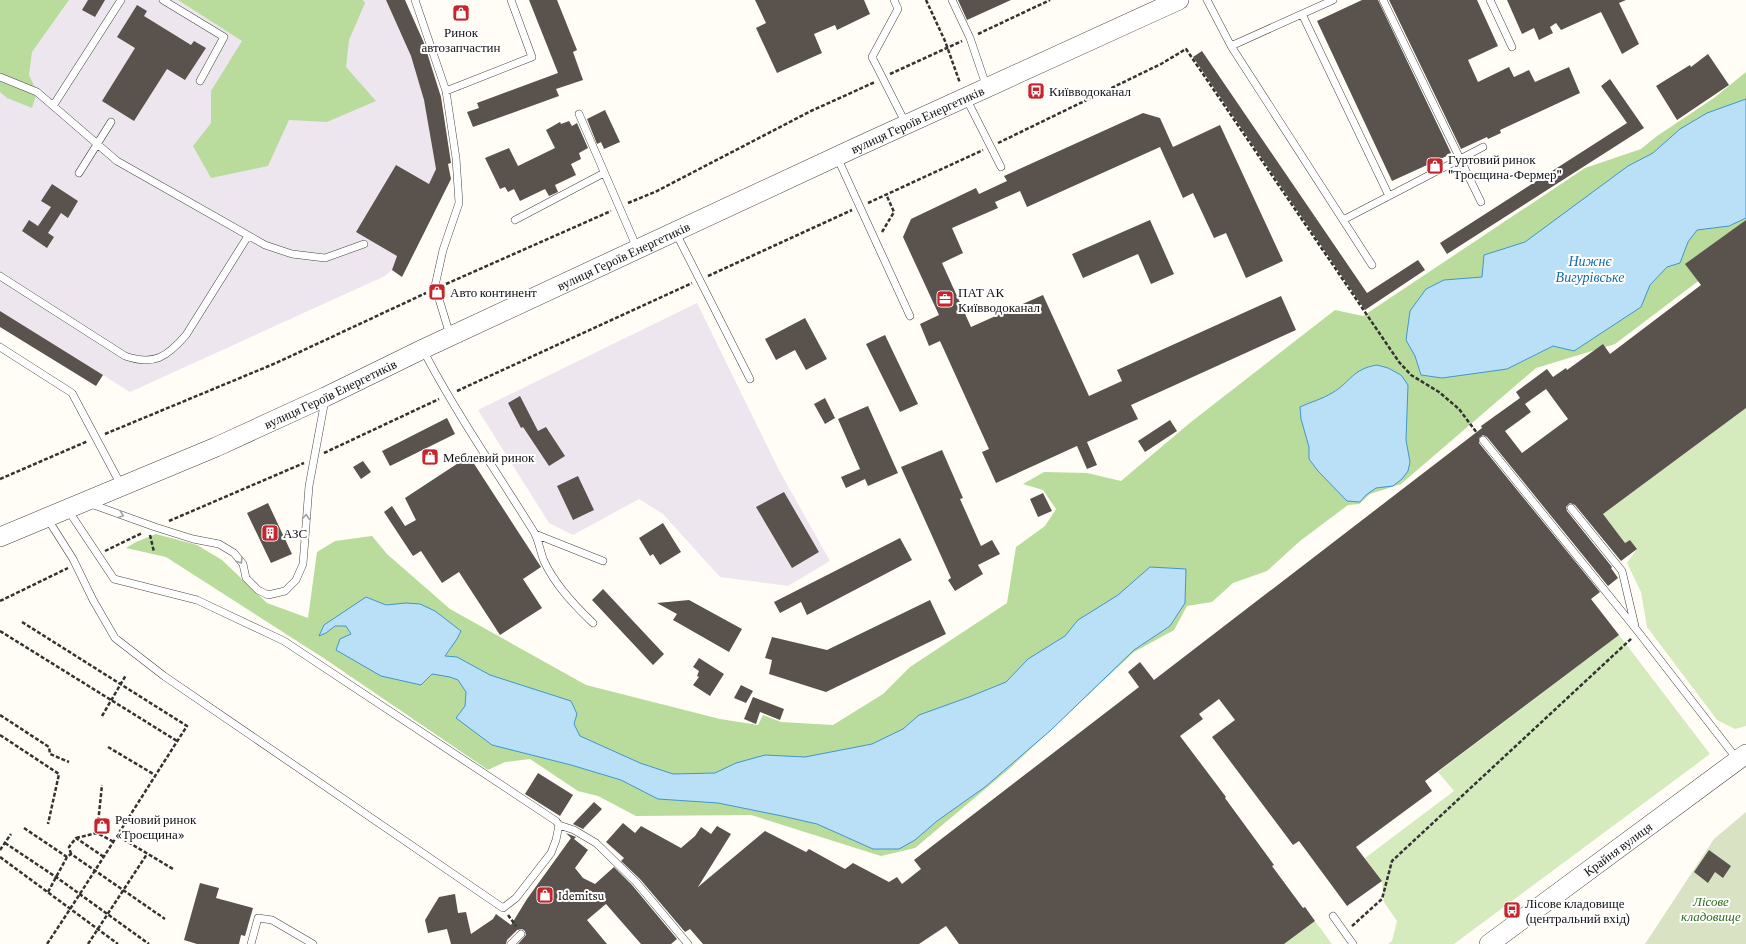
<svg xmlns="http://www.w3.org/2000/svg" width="1746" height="944" font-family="'Crimson Pro',serif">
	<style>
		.industrial { fill: #eee6ef }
		.green { fill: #d5ebbd }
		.forest { fill: #b9dc9c }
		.cemetery { fill: #d9e3c4 }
		.water { fill: #b9e0f7; stroke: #3f96cf }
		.building { fill: #5a524d; fill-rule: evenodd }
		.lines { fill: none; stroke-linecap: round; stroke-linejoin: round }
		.service-casing { stroke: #444; stroke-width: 8 }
		.tertiary-casing { stroke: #444; stroke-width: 20 }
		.path { stroke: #333; stroke-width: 2.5; stroke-dasharray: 4 2; stroke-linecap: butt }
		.service { stroke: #fff; stroke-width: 7 }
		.tertiary { stroke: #fff; stroke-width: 19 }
		.oneway { stroke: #a0a0a0 }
		.labels { text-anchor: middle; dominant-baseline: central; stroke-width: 4; stroke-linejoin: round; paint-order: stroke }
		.poi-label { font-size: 13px; fill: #111; stroke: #fff; text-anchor: start }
		.street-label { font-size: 13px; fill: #111; stroke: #fff }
		.park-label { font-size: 13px; font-style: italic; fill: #2f6b1f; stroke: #fff }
		.water-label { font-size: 14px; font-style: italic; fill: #1768a6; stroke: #fff }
	</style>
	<rect width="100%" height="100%" fill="#fffdf5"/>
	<!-- industrial -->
	<path class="industrial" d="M 0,0 L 386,0 L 411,56 L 424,100 L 436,169 L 392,270 L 385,276 L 130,392 L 0,311 Z
		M 697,303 L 779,470 L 830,561 L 788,586 L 720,577 L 663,514 L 639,499 L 573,535 L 549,523 L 478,410 Z"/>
	<!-- green -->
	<path class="green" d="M 1746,408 L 1746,726 L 1735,729 L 1717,720 L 1647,627 L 1641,592 L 1627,563 L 1637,549 L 1630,540 L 1625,543 L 1603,514 Z
		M 1619,635 L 1710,754 L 1454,944 L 1388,944 L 1392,941 L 1397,921 L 1384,902 L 1382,881 L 1365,858 L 1454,791 L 1438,772 Z
		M 1315,921 L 1332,944 L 1284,944 Z"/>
	<!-- forest -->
	<path class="forest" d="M 0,0 L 69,0 L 32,52 L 29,75 L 37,92 L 32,108 L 7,98 L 0,92 Z
		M 178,0 L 363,0 L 365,3 L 349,40 L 346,67 L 376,101 L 327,122 L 289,120 L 268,166 L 211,178 L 193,146 L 211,123 L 211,91 L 242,41 Z
		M 1746,72 L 1746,245 L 1615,344 L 1536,368 L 1401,484 L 1370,494 L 1359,504 L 1348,505 L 1300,541 L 1267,571 L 1233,583 L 1212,602 L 1187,606 L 1174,630 L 1134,652 L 1009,769 L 915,848 L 881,856 L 751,815 L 636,816 L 598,796 L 578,791 L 530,759 L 505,762 L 488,770 L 325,659 L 166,557 L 126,548 L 136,542 L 156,534 L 197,545 L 222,560 L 267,603 L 308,618 L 317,552 L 335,541 L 372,536 L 387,554 L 450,609 L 586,685 L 720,719 L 758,725 L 763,715 L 781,722 L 833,725 L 883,694 L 910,667 L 1007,603 L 1016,547 L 1045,526 L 1056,509 L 1043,490 L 1023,484 L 1044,472 L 1087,473 L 1121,481 L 1191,422 L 1335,310 L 1363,316 L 1585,168 L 1641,149 L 1657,136 L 1714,98 Z"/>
	<!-- cemetery -->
	<path class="cemetery" d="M 1746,812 L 1746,944 L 1645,944 L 1714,839 Z"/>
	<!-- water -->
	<path class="water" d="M 1746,99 L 1746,218 L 1729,226 L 1697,230 L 1688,242 L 1680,263 L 1667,267 L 1650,285 L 1641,307 L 1574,351 L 1553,346 L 1507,369 L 1442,378 L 1421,375 L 1415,356 L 1406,340 L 1410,311 L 1426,289 L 1444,280 L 1482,277 L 1484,255 L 1525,242 L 1628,166 L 1653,153 L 1680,129 L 1707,113 Z
		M 1377,365 L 1388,368 L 1401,375 L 1408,385 L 1406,440 L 1410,462 L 1408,471 L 1402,479 L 1393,486 L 1376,488 L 1366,495 L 1360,502 L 1347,501 L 1318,471 L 1309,459 L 1309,447 L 1301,419 L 1300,407 C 1310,402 1323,399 1332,393 C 1351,382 1352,369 1377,365 Z
		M 1150,567 L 1186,569 L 1185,603 L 1170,626 L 1134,650 L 1051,730 L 985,787 L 937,821 L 915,840 L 899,849 L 873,849 L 817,824 L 782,816 L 718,803 L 658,799 L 621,780 L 571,765 L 492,745 L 456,718 L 465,706 L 466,692 L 458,680 L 450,677 L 432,674 L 421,685 L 381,676 L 336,650 L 340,639 L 351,634 L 346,626 L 335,626 L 326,633 L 319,636 L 324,625 L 366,597 L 386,605 L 406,603 L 420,604 L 435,611 L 461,631 L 457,639 L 445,656 L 457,657 L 490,675 L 571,701 L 577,714 L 574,724 L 580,736 L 640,763 L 673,774 L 715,773 L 736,763 L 765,755 L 805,757 L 872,744 L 903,729 L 919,715 L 969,697 L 1006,682 L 1028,659 L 1065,636 L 1078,620 L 1118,595 Z"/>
	<!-- building -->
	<path class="building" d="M 88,0 L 105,0 L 95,17 L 82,10 Z
		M 386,0 L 405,0 L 424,43 L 441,97 L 451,163 L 448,164 L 451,179 L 402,277 L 392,270 L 397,256 L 356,232 L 396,165 L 429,184 L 436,169 L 424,100 L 411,56 Z
		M 529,0 L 557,0 L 577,50 L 573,52 L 583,80 L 556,89 L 559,96 L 473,127 L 467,112 L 479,108 L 477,103 L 558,73 Z
		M 755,0 L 864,0 L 870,14 L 837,30 L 835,25 L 814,34 L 822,53 L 777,73 L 756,28 L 766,23 Z
		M 958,0 L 1011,0 L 967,20 Z
		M 1362,0 L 1378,0 L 1451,153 L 1448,154 L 1449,155 L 1392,181 L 1317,21 Z
		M 1389,0 L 1477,0 L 1498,46 L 1468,60 L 1478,82 L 1509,67 L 1514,77 L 1529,70 L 1535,82 L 1569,67 L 1580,93 L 1500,130 L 1501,133 L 1488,139 L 1487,137 L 1461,149 Z
		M 1507,0 L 1626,0 L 1619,3 L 1639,44 L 1622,54 L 1601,12 L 1561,30 L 1556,23 L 1550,27 L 1553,33 L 1539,40 L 1534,28 L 1522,34 Z
		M 137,5 L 147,11 L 144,16 L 191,45 L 194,41 L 206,48 L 185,80 L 167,69 L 134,121 L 102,101 L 135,48 L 117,37 Z
		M 1202,51 L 1367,293 L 1418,260 L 1425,270 L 1365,310 L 1193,57 Z
		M 1708,54 L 1729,85 L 1677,120 L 1656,86 L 1690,65 L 1691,67 Z
		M 1610,79 L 1644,128 L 1447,254 L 1440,243 L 1627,123 L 1601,86 Z
		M 605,110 L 620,142 L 604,149 L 601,142 L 597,144 L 587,119 Z
		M 1143,113 L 1160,118 L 1173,147 L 1220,125 L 1283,261 L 1246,278 L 1226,233 L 1214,238 L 1193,193 L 1183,198 L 1160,147 L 1027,207 L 1020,191 L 995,202 L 998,208 L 952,228 L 963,253 L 942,263 L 971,327 L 1043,295 L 1089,396 L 1122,381 L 1117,370 L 1281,296 L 1296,330 L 1131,405 L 1138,419 L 1087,442 L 1097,465 L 1087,469 L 1077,446 L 996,483 L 982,452 L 989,449 L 940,341 L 929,346 L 920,324 L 939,315 L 903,237 L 911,219 L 976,188 L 979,194 L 1007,181 L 1004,176 Z
		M 569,121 L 572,126 L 577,123 L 588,148 L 579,153 L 581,159 L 571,164 L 576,175 L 555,185 L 558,192 L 549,196 L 545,189 L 520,201 L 514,189 L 508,192 L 505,187 L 500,189 L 485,158 L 509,148 L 518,166 L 555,148 L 546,130 L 560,122 L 561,124 Z
		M 52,184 L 78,201 L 68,218 L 61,213 L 48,233 L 54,237 L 47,248 L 22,231 L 29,220 L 38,226 L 51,207 L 41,201 Z
		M 1150,220 L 1174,274 L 1151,284 L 1138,254 L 1083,278 L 1072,254 Z
		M 1746,220 L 1746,408 L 1603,514 L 1625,543 L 1630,540 L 1637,549 L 1621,561 L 1575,505 L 1570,503 L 1566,507 L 1567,511 L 1612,567 L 1611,568 L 1618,578 L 1608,586 L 1487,437 L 1483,435 L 1479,438 L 1479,443 L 1600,592 L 1591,599 L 1619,635 L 1425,781 L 1432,791 L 1356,847 L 1382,881 L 1347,906 L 1299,841 L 1293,845 L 1212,737 L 1235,720 L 1219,699 L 1199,714 L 1203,719 L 1180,736 L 1226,797 L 1225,798 L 1274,865 L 1272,866 L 1303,908 L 1305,907 L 1315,921 L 1284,944 L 959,944 L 946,926 L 919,944 L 703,944 L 690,929 L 685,932 L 640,879 L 621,861 L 624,858 L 606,842 L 623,823 L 635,833 L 641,826 L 681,848 L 695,836 L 701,827 L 711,834 L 717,826 L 731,834 L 698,887 L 765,831 L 806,852 L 809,849 L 845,869 L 853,863 L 889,882 L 897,877 L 902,884 L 921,869 L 914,860 L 1139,687 L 1128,672 L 1140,662 L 1154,680 L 1482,428 L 1481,426 L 1520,398 L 1516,392 L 1547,369 L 1553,377 L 1566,368 L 1567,370 L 1603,344 L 1610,354 L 1701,285 L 1685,264 ZM 1546,389 L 1568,419 L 1522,453 L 1505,431 L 1531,412 L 1525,404 Z
		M 0,311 L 103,375 L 96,386 L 0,327 Z
		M 805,318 L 827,359 L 806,370 L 795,350 L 776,360 L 765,339 Z
		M 885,335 L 918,404 L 900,412 L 866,344 Z
		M 520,396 L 538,431 L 546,427 L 565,456 L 549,466 L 523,427 L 521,428 L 508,403 Z
		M 825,398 L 835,418 L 825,424 L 814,404 Z
		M 868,406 L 898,473 L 868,486 L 865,479 L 846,488 L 841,477 L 860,469 L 838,419 Z
		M 447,418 L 455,434 L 390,466 L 382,451 Z
		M 1170,420 L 1177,431 L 1145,452 L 1138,441 Z
		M 942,450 L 963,498 L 960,499 L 981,546 L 992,540 L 1000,554 L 978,565 L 983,574 L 955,591 L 948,580 L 951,578 L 901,467 Z
		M 469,456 L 541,567 L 523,579 L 542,608 L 500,635 L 459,572 L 442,583 L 421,551 L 413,556 L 384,512 L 392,506 L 405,526 L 416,520 L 405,498 Z
		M 363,461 L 371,472 L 361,479 L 353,467 Z
		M 578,476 L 594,510 L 573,520 L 557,486 Z
		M 784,492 L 819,552 L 792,568 L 756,507 Z
		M 1043,493 L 1052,511 L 1038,517 L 1030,499 Z
		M 268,503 L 292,554 L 271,563 L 247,513 Z
		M 663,523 L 681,552 L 660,565 L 653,554 L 650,556 L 639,538 Z
		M 900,538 L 912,560 L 807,615 L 801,602 L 780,613 L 774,602 Z
		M 603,589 L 664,654 L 653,665 L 592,600 Z
		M 689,600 L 742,629 L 729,652 L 673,620 L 677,614 L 657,603 Z
		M 930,600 L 946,634 L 826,692 L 769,674 L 772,660 L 765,658 L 772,637 L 827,650 Z
		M 699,658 L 724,674 L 710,696 L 693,685 L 699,677 L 697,676 L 699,671 L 693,667 Z
		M 741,685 L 753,691 L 746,703 L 734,698 Z
		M 753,697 L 784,709 L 780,720 L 760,712 L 756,724 L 744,719 Z
		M 538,773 L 573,795 L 560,816 L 525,794 Z
		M 594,802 L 602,809 L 583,829 L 573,824 Z
		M 566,833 L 576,837 L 574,839 L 588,850 L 575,868 L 583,878 L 595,884 L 614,867 L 632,885 L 677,939 L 671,944 L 641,944 L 606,904 L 587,920 L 607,944 L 518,944 L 526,935 L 525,931 L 522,929 L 517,930 L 507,940 L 506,944 L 451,944 L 447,929 L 428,933 L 425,920 L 439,897 L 455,894 L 458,913 L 466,912 L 471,934 L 493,919 L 496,914 L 511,925 L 527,899 L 571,838 Z
		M 1709,850 L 1731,866 L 1723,878 L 1715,872 L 1708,883 L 1694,872 Z
		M 200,883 L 219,888 L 216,898 L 253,908 L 245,936 L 241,935 L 239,944 L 197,944 L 184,940 Z"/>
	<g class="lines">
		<!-- service casing -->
		<g class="service-casing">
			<path id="service" d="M 163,0 L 224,37 L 200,81
				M 415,0 L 446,91 L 456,158 L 459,203 L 443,250 L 435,286 L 450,335
				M 894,0 L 898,9 L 872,57 L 906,124
				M 952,0 L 970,38 L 987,88
				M 1207,0 L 1231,46 L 1372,265
				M 1383,0 L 1481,202
				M 1490,0 L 1512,47
				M 1302,14 L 1389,196
				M 1231,46 L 1333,0
				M 0,77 L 37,92 L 117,161 L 265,245 L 292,254 L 325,258 L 364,244
				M 446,91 L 532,57 L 511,0
				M 966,98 L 1001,167
				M 53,106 L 121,0
				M 579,114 L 637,248
				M 837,157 L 910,316
				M 79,173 L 111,122
				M 515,220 L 604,173
				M 1343,220 L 1483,147
				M 676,233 L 750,379
				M 0,276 L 125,356 C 154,366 167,357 186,335 L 248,236
				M 0,347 L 72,393 L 121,485
				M 423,350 C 456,413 496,471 534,532 C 539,541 540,551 544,561 C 555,585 574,605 593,623
				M 1483,440 L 1636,629 L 1737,759
				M 91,504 L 155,527 L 193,539 L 219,544 L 234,553 L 243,564 L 246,578 L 258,590 L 268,595 L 285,591 L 296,580 L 303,564 L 309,486 L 325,400
				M 1571,508 L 1622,571 L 1635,626
				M 68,510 L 114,579 L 197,600 L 284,641 L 556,821 L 559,825 L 574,830 L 596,843 L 636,882 L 688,944
				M 47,518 L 73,559 L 93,600 L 115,638 L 164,676 L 503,908 L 516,898 L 551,853 L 556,840 L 559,825
				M 535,534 L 603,561
				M 1333,916 L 1353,944
				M 251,944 L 258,918 L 272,920 L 313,944
				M 511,944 L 521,934"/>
		</g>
		<!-- tertiary casing -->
		<g class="tertiary-casing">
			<g id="tertiary">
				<path id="s1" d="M 0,537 L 216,447 L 325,397 L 423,349 L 859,146 L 1179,0"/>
				<path id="s2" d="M 1489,944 L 1746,754"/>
			</g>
		</g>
		<!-- path -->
		<path class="path" d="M 926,0 L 945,41 L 960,83
			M 978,34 L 1050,0
			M 890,74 L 962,41
			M 998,143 L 1161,64 L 1186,49 L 1399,362 L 1411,375 L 1439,392 L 1459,409 L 1477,433
			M 628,203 L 655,192 L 811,111 L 875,82
			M 868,203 L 983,150
			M 882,232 L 894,212 L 886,194
			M 708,276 L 852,210
			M 446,284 L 611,211
			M 457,391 L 692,283
			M 105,434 L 276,363 L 426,293
			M 324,453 L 439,399
			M 0,479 L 88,441
			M 169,521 L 304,463
			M 150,535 L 154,552
			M 105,551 L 142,533
			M 0,601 L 68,568
			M 22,622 L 187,726 C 140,799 95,872 47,944
			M 0,631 L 177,741
			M 0,715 L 49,747 L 50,754 L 69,762
			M 102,716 L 126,675
			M 0,735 L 59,774 L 48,824
			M 108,747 L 155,775
			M 24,828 L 67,857
			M 97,833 L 102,785
			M 118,836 L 173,869
			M 76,838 L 97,833 L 114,842
			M 5,843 L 56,877 L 149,944
			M 0,850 L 11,834
			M 71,854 L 69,847 L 76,838 L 104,857
			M 0,857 L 118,944
			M 48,892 L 67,857 L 71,854 L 165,919
			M 508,915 L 516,926
			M 1352,926 L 1382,899 L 1392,861 L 1632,638
			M 88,944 L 147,854"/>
		<!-- service -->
		<use href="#service" class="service"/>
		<!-- tertiary -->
		<use href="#tertiary" class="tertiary"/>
	</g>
	<!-- one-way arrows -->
	<defs><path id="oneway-chevron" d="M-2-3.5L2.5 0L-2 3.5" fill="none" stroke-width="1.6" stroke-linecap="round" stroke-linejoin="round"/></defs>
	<g class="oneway">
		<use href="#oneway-chevron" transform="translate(121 515) rotate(20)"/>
		<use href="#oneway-chevron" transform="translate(306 517) rotate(-86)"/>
		<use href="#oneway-chevron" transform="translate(240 561) rotate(58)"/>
	</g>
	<!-- icons -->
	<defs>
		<g id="shop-square" transform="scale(0.9)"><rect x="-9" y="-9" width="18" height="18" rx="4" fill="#c4262e" stroke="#fff"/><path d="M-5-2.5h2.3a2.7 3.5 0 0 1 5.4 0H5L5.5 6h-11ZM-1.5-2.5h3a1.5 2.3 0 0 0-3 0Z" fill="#fff"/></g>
		<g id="bus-square" transform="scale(0.9)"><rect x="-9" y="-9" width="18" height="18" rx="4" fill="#c4262e" stroke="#fff"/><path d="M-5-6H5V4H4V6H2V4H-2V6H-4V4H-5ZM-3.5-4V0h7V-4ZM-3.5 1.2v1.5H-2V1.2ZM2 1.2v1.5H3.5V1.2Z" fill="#fff"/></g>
		<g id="office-square" transform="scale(0.9)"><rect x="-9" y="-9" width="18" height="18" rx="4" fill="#c4262e" stroke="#fff"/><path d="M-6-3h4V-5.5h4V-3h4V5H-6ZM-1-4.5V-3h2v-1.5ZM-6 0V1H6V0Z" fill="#fff"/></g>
		<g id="building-square" transform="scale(0.9)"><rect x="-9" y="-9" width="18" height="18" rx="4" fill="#c4262e" stroke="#fff"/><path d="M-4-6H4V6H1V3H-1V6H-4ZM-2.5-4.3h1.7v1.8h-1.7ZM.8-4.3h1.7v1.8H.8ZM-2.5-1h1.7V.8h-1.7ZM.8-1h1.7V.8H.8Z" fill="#fff"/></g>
	</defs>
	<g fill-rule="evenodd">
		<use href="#shop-square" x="461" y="13"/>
		<use href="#bus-square" x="1036" y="91"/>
		<use href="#shop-square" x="1435" y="166"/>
		<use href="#shop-square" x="437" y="292"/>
		<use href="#office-square" x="945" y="299"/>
		<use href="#shop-square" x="430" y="457"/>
		<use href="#building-square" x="270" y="533"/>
		<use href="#shop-square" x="102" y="826"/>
		<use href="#shop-square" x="545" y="895"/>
		<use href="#bus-square" x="1512" y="910"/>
	</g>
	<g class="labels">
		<!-- poi labels -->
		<g class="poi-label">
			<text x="461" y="32" text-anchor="middle">Ринок<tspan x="461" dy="15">автозапчастин</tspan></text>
			<text x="1049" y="91">Київводоканал</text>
			<text x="1448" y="159">Гуртовий ринок<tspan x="1448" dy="15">"Троєщина-Фермер"</tspan></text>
			<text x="450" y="292">Авто континент</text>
			<text x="958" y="292">ПАТ АК<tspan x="958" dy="15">Київводоканал</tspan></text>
			<text x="443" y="457">Меблевий ринок</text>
			<text x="283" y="533">АЗС</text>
			<text x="115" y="819">Речовий ринок<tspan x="115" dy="15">«Троєщина»</tspan></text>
			<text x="558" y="895">Idemitsu</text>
			<text x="1525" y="903">Лісове кладовище<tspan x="1525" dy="15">(центральний вхід)</tspan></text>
		</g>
		<!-- street labels -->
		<g class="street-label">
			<text stroke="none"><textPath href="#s1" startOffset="1008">вулиця Героїв Енергетиків</textPath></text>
			<text stroke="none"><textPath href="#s1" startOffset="684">вулиця Героїв Енергетиків</textPath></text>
			<text stroke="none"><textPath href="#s1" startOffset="360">вулиця Героїв Енергетиків</textPath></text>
			<text stroke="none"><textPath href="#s2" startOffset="160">Крайня вулиця</textPath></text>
		</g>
		<!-- park labels -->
		<g class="park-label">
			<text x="1711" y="901">Лісове<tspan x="1711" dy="15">кладовище</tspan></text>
		</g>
		<!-- water labels -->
		<g class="water-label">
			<text x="1590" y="261">Нижнє<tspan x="1590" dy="16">Вигурівське</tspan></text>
		</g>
	</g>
</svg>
